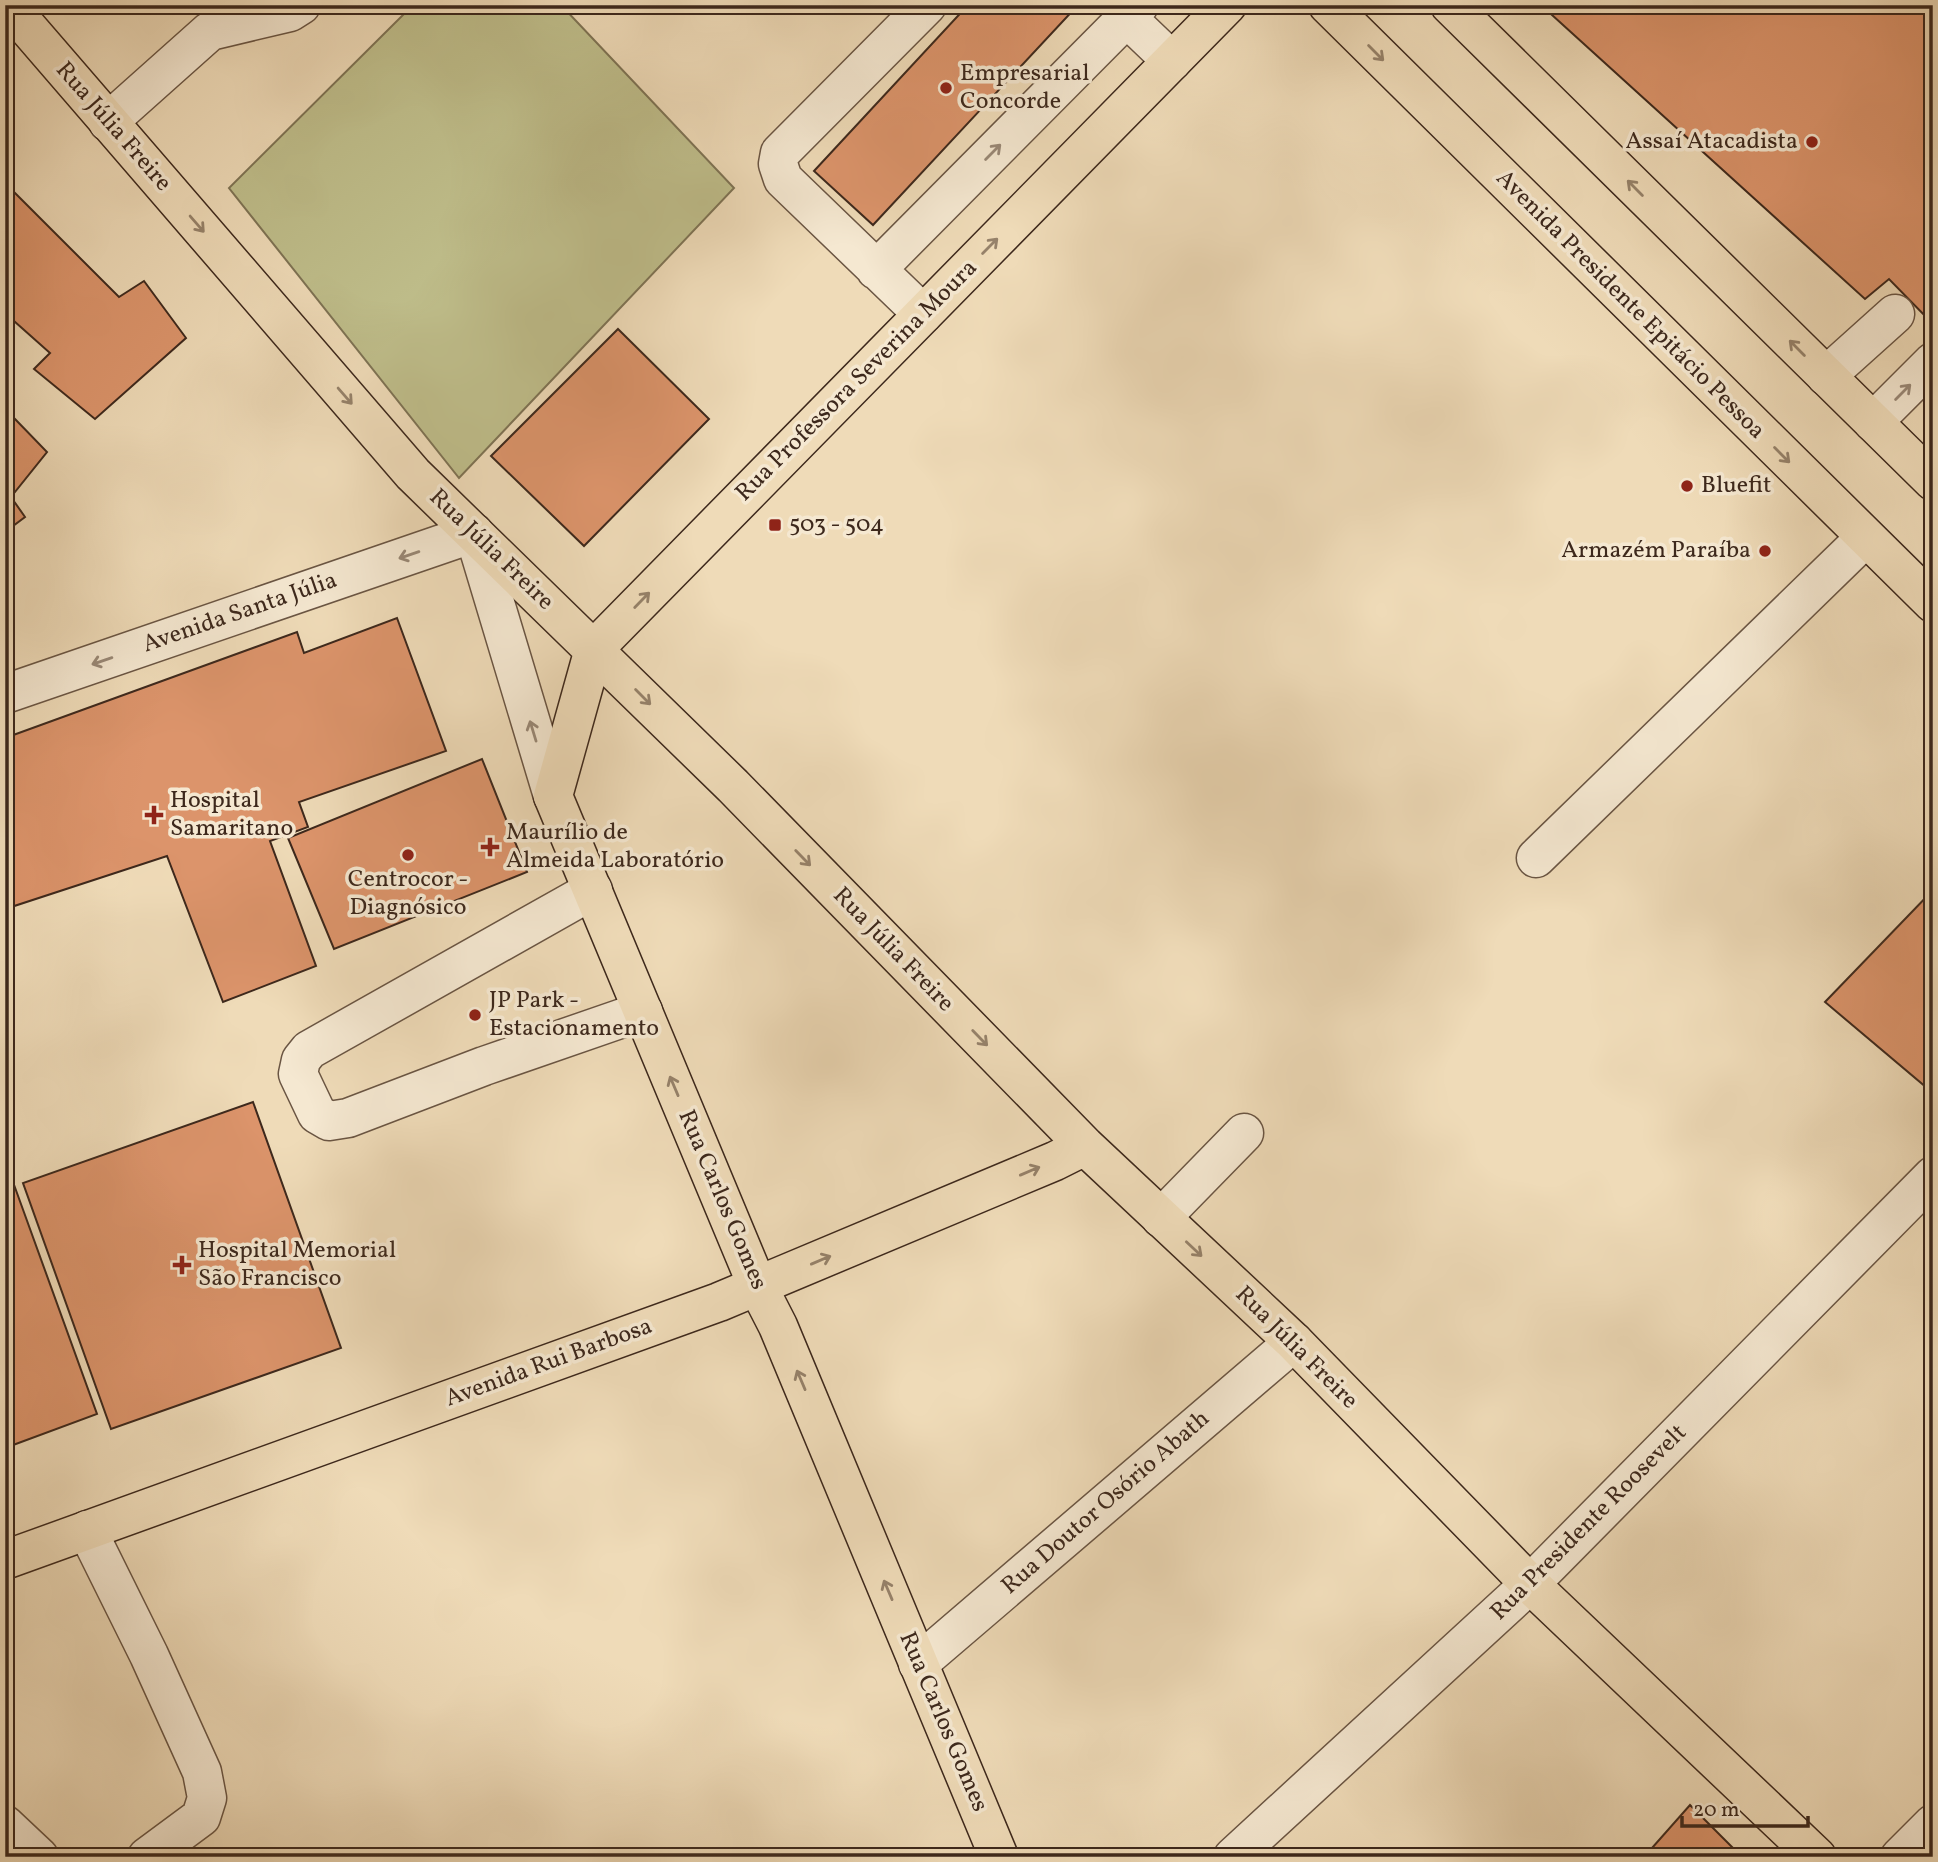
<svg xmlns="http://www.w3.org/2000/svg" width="1938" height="1862" font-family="Vollkorn,serif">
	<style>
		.green { fill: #bfbe8b; stroke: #7e7354; stroke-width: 2 }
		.building { fill: #dc946b; stroke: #3d281c; stroke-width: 2 }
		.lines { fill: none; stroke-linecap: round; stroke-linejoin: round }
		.minor-casing { stroke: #6a5543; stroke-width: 41 }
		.major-casing { stroke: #3d281c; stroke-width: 41 }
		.minor { stroke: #f5e8d1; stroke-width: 38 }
		.major { stroke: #efdbb8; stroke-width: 38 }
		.oneway { stroke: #96826a }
		.oneway2 { stroke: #998876 }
		.poi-dot { fill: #8f2418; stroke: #f5e8d1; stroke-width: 2.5 }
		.labels { text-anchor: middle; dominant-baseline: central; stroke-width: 7; stroke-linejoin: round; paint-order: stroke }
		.poi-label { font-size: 24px; fill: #3d281c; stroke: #f5e8d1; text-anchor: start }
		.street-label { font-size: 24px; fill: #3d281c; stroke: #f5e8d1 }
	</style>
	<rect width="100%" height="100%" fill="#efdbb8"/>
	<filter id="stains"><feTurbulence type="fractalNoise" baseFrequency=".00286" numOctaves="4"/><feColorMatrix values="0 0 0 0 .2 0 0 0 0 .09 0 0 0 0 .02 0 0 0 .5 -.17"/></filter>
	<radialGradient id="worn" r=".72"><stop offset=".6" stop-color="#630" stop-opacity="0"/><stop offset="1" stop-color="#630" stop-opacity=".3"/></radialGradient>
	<!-- green -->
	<path class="green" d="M 413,5 L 561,5 L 734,188 L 459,478 L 229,188 Z"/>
	<!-- building -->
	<path class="building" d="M 968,5 L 1078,5 L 873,225 L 814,171 Z
		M 1541,5 L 1933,5 L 1933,324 L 1889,279 L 1865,299 Z
		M 5,183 L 119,297 L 144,281 L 186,338 L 95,419 L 34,369 L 50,353 L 5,313 Z
		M 618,329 L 709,419 L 584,546 L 491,456 Z
		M 15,419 L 47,452 L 11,497 L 25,517 L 5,532 L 5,423 Z
		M 397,618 L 446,751 L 299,802 L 308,827 L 270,841 L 316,966 L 223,1002 L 167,856 L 5,909 L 5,738 L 297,632 L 304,653 Z
		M 482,759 L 527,872 L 334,949 L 288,838 Z
		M 1933,890 L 1933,1093 L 1825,1002 Z
		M 253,1102 L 341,1348 L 111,1429 L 23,1183 Z
		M 13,1182 L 97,1414 L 5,1448 L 5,1184 Z
		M 1690,1805 L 1742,1857 L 1644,1857 Z"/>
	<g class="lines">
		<!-- minor casing -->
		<g class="minor-casing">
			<path id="minor" d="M 1126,17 L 1172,61
				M 108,122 L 210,31 L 290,12 L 301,5
				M 876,270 L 1139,5
				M 923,314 L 783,179 L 778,164 L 780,153 L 927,5
				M 1826,376 L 1895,314
				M 1873,422 L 1933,362
				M 5,694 L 474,533 L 553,796
				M 1536,858 L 1865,538
				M 593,890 L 309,1050 L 301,1060 L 298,1074 L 317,1114 L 329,1121 L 348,1118 L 484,1066 L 643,1011
				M 1161,1218 L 1244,1133
				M 87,1530 L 149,1655 L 202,1772 L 207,1798 L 201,1817 L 147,1857
				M 918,1664 L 1294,1342
				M 5,1825 L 39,1857
				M 1233,1857 L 1530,1584 L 1933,1176
				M 1900,1857 L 1933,1824"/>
		</g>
		<!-- major casing -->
		<g class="major-casing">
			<path id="major" d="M 8,5 L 413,474 L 733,786 L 1085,1146 L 1294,1342 L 1530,1584 L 1817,1857
				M 1328,5 L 1933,603
				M 1450,5 L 1933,481
				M 5,1560 L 719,1302 L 1055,1161 L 1085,1146
				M 999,1857 L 778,1326 L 757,1285 L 553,796 L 594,649 L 1227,5"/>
		</g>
		<!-- minor -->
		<use href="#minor" class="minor"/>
		<!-- major -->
		<use href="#major" class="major"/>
	</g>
	<!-- one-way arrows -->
	<defs><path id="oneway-shaft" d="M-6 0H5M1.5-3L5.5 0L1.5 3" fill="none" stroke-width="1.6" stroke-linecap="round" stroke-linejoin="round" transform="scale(1.75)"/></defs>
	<g class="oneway">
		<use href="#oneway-shaft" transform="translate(1376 53) rotate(45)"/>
		<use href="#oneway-shaft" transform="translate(1635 188) rotate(-135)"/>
		<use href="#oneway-shaft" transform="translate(197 224) rotate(49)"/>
		<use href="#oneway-shaft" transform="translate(990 246) rotate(-45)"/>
		<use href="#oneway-shaft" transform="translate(1797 348) rotate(-135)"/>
		<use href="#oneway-shaft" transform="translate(345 396) rotate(49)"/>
		<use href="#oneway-shaft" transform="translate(1782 455) rotate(45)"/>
		<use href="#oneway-shaft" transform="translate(642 600) rotate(-46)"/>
		<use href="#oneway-shaft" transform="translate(643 697) rotate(45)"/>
		<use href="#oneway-shaft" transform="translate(803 858) rotate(46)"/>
		<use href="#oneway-shaft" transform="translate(980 1038) rotate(46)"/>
		<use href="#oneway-shaft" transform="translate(674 1086) rotate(-113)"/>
		<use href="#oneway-shaft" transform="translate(1030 1171) rotate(-23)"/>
		<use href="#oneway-shaft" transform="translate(1194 1249) rotate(43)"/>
		<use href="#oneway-shaft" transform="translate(821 1260) rotate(-23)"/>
		<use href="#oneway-shaft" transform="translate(801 1380) rotate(-113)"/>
		<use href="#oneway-shaft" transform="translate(888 1590) rotate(-113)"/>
	</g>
	<g class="oneway2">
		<use href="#oneway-shaft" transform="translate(993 152) rotate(-45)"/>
		<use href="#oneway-shaft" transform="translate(1903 392) rotate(-45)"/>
		<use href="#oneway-shaft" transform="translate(409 555) rotate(161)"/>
		<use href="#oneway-shaft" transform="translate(102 661) rotate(161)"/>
		<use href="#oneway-shaft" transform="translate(533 731) rotate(-107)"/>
	</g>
	<!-- markers -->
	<g class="poi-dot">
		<circle cx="946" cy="88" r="7"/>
		<circle cx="1812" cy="142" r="7"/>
		<circle cx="1687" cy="486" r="7"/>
		<rect x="768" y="518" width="14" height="14" rx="3.5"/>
		<circle cx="1765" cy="551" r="7"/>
		<path d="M150.5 804.5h7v7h7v7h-7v7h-7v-7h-7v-7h7z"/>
		<path d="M486.5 836.5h7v7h7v7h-7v7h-7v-7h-7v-7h7z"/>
		<circle cx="408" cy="855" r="7"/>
		<circle cx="475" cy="1015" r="7"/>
		<path d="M178.5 1254.5h7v7h7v7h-7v7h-7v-7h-7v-7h7z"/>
	</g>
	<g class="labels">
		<!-- poi labels -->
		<g class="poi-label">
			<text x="960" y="74">Empresarial<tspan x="960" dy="28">Concorde</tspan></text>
			<text x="1798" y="142" text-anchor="end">Assaí Atacadista</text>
			<text x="1701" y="486">Bluefit</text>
			<text x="789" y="525">503 - 504</text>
			<text x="1751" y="551" text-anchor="end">Armazém Paraíba</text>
			<text x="170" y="801">Hospital<tspan x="170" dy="28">Samaritano</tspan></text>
			<text x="506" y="833">Maurílio de<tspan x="506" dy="28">Almeida Laboratório</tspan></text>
			<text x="408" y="880" text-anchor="middle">Centrocor -<tspan x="408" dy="28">Diagnósico</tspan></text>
			<text x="489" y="1001">JP Park -<tspan x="489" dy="28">Estacionamento</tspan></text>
			<text x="198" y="1251">Hospital Memorial<tspan x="198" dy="28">São Francisco</tspan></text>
		</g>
		<!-- street labels -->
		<g class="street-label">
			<text transform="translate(113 127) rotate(49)">Rua Júlia Freire</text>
			<text transform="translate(1630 305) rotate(45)">Avenida Presidente Epitácio Pessoa</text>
			<text transform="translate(857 381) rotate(-45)">Rua Professora Severina Moura</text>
			<text transform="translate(491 550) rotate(44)">Rua Júlia Freire</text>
			<text transform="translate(240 613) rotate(-19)">Avenida Santa Júlia</text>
			<text transform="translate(893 950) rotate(46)">Rua Júlia Freire</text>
			<text transform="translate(722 1200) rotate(67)">Rua Carlos Gomes</text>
			<text transform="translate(1296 1348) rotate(45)">Rua Júlia Freire</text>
			<text transform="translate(549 1363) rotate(-20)">Avenida Rui Barbosa</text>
			<text transform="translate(1106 1503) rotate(-41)">Rua Doutor Osório Abath</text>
			<text transform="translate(1589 1523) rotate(-45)">Rua Presidente Roosevelt</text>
			<text transform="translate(943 1722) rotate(67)">Rua Carlos Gomes</text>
		</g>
	</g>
	<!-- margin -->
	<rect width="1938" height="1862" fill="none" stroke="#efdbb8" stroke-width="28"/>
	<rect x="7" y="7" width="1924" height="1848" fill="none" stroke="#3d281c" stroke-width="3.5"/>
	<rect x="14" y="14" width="1910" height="1834" fill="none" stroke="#3d281c" stroke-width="2"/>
	<!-- scale -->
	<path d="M1682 1816v10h126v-10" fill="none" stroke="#3d281c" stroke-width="3.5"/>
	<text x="1693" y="1816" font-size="21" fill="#3d281c" stroke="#f5e8d1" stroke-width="5" paint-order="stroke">20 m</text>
	<rect width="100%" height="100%" filter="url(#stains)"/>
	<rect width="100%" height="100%" fill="url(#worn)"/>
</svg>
